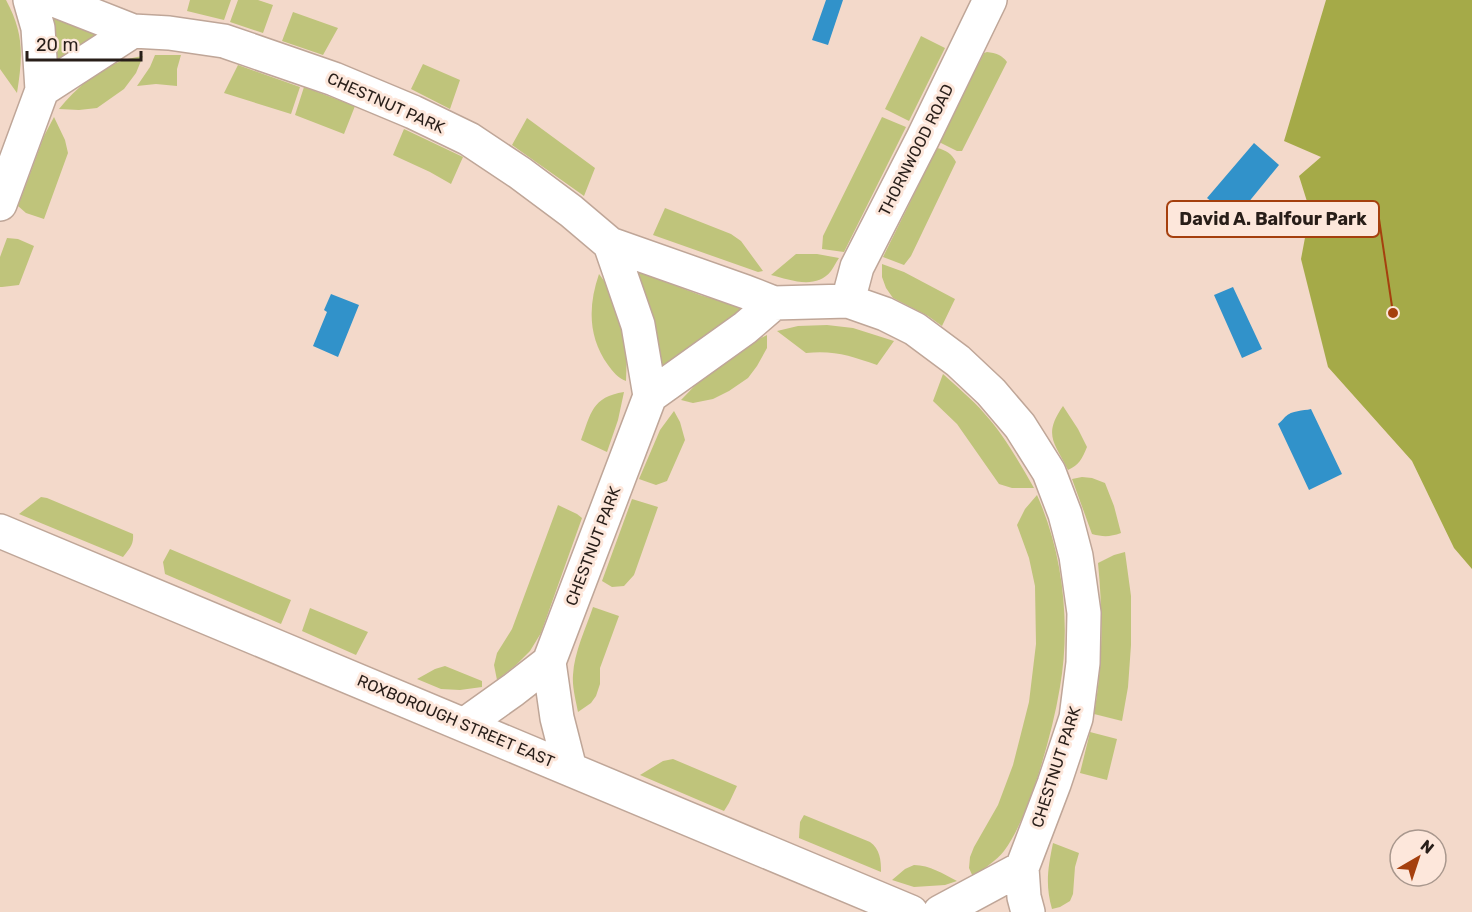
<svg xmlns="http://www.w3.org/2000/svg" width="1472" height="912" font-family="Rubik,sans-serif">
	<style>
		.green { fill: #bfc47b }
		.forest { fill: #a5aa48 }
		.water { fill: #3192ca }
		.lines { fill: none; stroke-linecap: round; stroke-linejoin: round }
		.street-casing { stroke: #bfa698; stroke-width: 36 }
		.street { stroke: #fff; stroke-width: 33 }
		.labels { text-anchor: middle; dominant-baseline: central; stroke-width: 6; stroke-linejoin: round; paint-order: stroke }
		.street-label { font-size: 16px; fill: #281e19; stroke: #fde7db }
		.leader { fill: none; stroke: #a5400e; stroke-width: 2 }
		.callout-dot { fill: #a5400e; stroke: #fde7db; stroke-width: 2 }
		.callout { fill: #fde7db; stroke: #a5400e; stroke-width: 2 }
		.callout-label { font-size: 18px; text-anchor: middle; font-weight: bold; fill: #281e19 }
	</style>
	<rect width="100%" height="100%" fill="#f3d9ca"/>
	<!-- green -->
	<path class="green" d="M 0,0 L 6,0 C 24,33 23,56 17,93 L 0,69 Z
		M 190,0 L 231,0 L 224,20 L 187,11 Z
		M 238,0 L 258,0 L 273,5 L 263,33 L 230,22 Z
		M 293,12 L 338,28 L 323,55 L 282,41 Z
		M 53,15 L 104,32 L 55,67 L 49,16 Z
		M 921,36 L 945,48 L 909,121 L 885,109 Z
		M 987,52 C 996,53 1002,55 1007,62 L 962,151 L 957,151 L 939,142 L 984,53 Z
		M 155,55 L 181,55 L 177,69 L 177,86 L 156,84 L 137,86 L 150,67 Z
		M 143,56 L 136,73 L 124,89 L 97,108 L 79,110 L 59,109 C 76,88 98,69 124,60 C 130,58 137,57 143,56 Z
		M 423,64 L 460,80 L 450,109 L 411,89 Z
		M 238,65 L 300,87 L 291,114 L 224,93 Z
		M 304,87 L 355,106 L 344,134 L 295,115 Z
		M 54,117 L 65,140 L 68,153 L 44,219 L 26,213 L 18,206 L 44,136 Z
		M 882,117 L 906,127 L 844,252 L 822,249 L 823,236 Z
		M 527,118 L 595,168 L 584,196 L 512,145 Z
		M 404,129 L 463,157 L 451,184 L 430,172 L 393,155 Z
		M 937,148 C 946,150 952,154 956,162 L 911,256 L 904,265 L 883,257 Z
		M 665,208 L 731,234 L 741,241 L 763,271 L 758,272 L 653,235 Z
		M 7,238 L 18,239 L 34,246 L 19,285 L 2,287 L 0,287 L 0,257 Z
		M 796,254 L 817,254 L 839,258 C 836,262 834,267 831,271 C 816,290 790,280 771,275 Z
		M 882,264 L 904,272 L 955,299 L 942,326 L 928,316 L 893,298 L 886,288 L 882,277 Z
		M 640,272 L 700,295 L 744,308 C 729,323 710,331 694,345 C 682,355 671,367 659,378 L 638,275 Z
		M 599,274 L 611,290 L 619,311 L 627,350 L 626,381 C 618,378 613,372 608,365 C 588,337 588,306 599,274 Z
		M 827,325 L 853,328 L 894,341 L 877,365 C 851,356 834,350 806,353 L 777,331 L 798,326 Z
		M 767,335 L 767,348 L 757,366 L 748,378 L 729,391 L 713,399 L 693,403 L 681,400 L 709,371 L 744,346 Z
		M 943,374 C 957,387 972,399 984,413 C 1004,435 1019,462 1034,488 L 1012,488 L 999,484 L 957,424 L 933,401 Z
		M 624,392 L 618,420 L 607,452 L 581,440 C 591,413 592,397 624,392 Z
		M 1063,406 L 1078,429 L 1087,447 C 1082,459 1079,465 1068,470 C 1054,442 1043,435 1063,406 Z
		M 674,411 L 680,422 L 685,440 L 667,481 L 656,485 L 639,479 L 660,430 Z
		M 1082,477 L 1092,478 L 1105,483 L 1114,506 L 1121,533 C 1110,537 1103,537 1092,534 L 1072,479 Z
		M 1037,495 C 1063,553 1071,624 1060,687 C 1055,717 1047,747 1038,776 C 1029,801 1020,829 1004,851 C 996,861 983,869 973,877 L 969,868 L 970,857 L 974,847 L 998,805 L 1013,765 L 1029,702 L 1036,644 L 1035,586 L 1029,558 L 1017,525 L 1025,509 Z
		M 41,497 L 47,498 L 133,534 C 134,545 129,549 123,557 L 19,514 Z
		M 632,499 L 658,507 L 634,575 L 624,586 L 612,587 L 602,581 Z
		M 558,505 L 577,514 L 582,518 L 541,633 L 530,651 L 516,665 L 497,680 L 494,665 L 497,653 L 512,629 Z
		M 170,549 L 291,600 L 281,624 L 165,574 L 163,562 Z
		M 1125,552 L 1131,596 L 1131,645 L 1128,687 L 1122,721 L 1094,714 C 1103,663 1103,615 1098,563 L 1114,555 Z
		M 593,607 L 619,616 L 600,668 L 600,684 L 596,696 L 591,703 L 578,712 C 576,701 572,687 573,675 C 574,652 586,628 593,607 Z
		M 310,608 L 368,632 L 356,655 L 302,631 Z
		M 445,666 L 482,681 L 482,687 L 460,690 L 441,689 L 417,679 L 435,669 Z
		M 1090,732 L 1117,739 L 1107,780 L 1080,773 Z
		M 673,759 L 737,786 L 729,803 L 724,811 L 640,775 L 663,761 Z
		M 804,815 L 870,842 C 880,849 881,860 881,872 L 799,838 L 800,822 Z
		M 1053,843 L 1079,853 L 1075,867 L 1073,894 L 1070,901 L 1060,907 L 1052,909 C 1045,884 1048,868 1053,843 Z
		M 914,865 C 930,865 943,874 957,881 L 945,885 L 914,887 L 892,880 L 905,869 Z"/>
	<!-- forest -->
	<path class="forest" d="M 1326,0 L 1472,0 L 1472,569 L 1454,548 L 1412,461 L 1328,367 L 1301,259 L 1310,211 L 1299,176 L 1321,157 L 1284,141 Z"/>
	<!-- water -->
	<path class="water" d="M 826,0 L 843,0 L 828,45 L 812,40 Z
		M 1254,143 L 1279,165 L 1234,220 L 1207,198 Z
		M 1233,287 L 1262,349 L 1242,358 L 1214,295 Z
		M 331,294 L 359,305 L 338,357 L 313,346 L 327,312 L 324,310 Z
		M 1311,409 L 1342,474 L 1309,490 L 1278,424 C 1281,422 1283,419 1285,417 C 1292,410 1303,411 1311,409 Z"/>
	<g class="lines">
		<!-- street casing -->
		<g class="street-casing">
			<path id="street" d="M 54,0 L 133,31 L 169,33 L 224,41 L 334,79 L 413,112 L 469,139 L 520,173 L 571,211 L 610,244 L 746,292 L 774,303 L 848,301 L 885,314 L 915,329 L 958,361 L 991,392 L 1020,426 L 1049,472 L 1065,514 L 1076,556 L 1084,613 L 1083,663 L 1076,718 L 1054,784 L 1022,868 L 1024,897 L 1028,912
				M 42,90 L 133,31
				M 0,204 L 42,90 L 38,28 L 30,0
				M 848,301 L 857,267 L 923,138 L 990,0
				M 650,396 L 745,328 L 774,303
				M 0,531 L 911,912
				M 464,725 L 513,690 L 549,662
				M 570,769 L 557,718 L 549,662 L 650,396 L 638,325 L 610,244
				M 940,912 L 1022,868"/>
		</g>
		<!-- street -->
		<use href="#street" class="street"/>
	</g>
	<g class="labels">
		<!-- street labels -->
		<g class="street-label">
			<text transform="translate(386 103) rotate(24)">CHESTNUT PARK</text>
			<text transform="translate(916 150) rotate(-63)">THORNWOOD ROAD</text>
			<text transform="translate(593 546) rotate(-69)">CHESTNUT PARK</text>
			<text transform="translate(456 721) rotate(23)">ROXBOROUGH STREET EAST</text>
			<text transform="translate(1056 767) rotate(-72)">CHESTNUT PARK</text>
		</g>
	</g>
	<!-- callouts -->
	<path class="leader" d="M1393 313L1379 219"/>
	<circle class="callout-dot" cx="1393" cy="313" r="6"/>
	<rect class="callout" x="1167" y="201" width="212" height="36" rx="6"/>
	<g class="callout-label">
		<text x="1273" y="225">David A. Balfour Park</text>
	</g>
	<!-- north arrow -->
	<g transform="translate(1418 858) rotate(39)"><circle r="28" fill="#fde7db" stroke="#a8978d" stroke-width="1.5"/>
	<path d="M0-4.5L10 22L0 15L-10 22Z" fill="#a5400e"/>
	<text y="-9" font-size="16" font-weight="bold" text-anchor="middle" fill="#281e19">N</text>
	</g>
	<!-- scale -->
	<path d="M27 51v9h114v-9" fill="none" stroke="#281e19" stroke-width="3"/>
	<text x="36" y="51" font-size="18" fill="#281e19" stroke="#fde7db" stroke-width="4.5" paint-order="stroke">20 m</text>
</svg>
